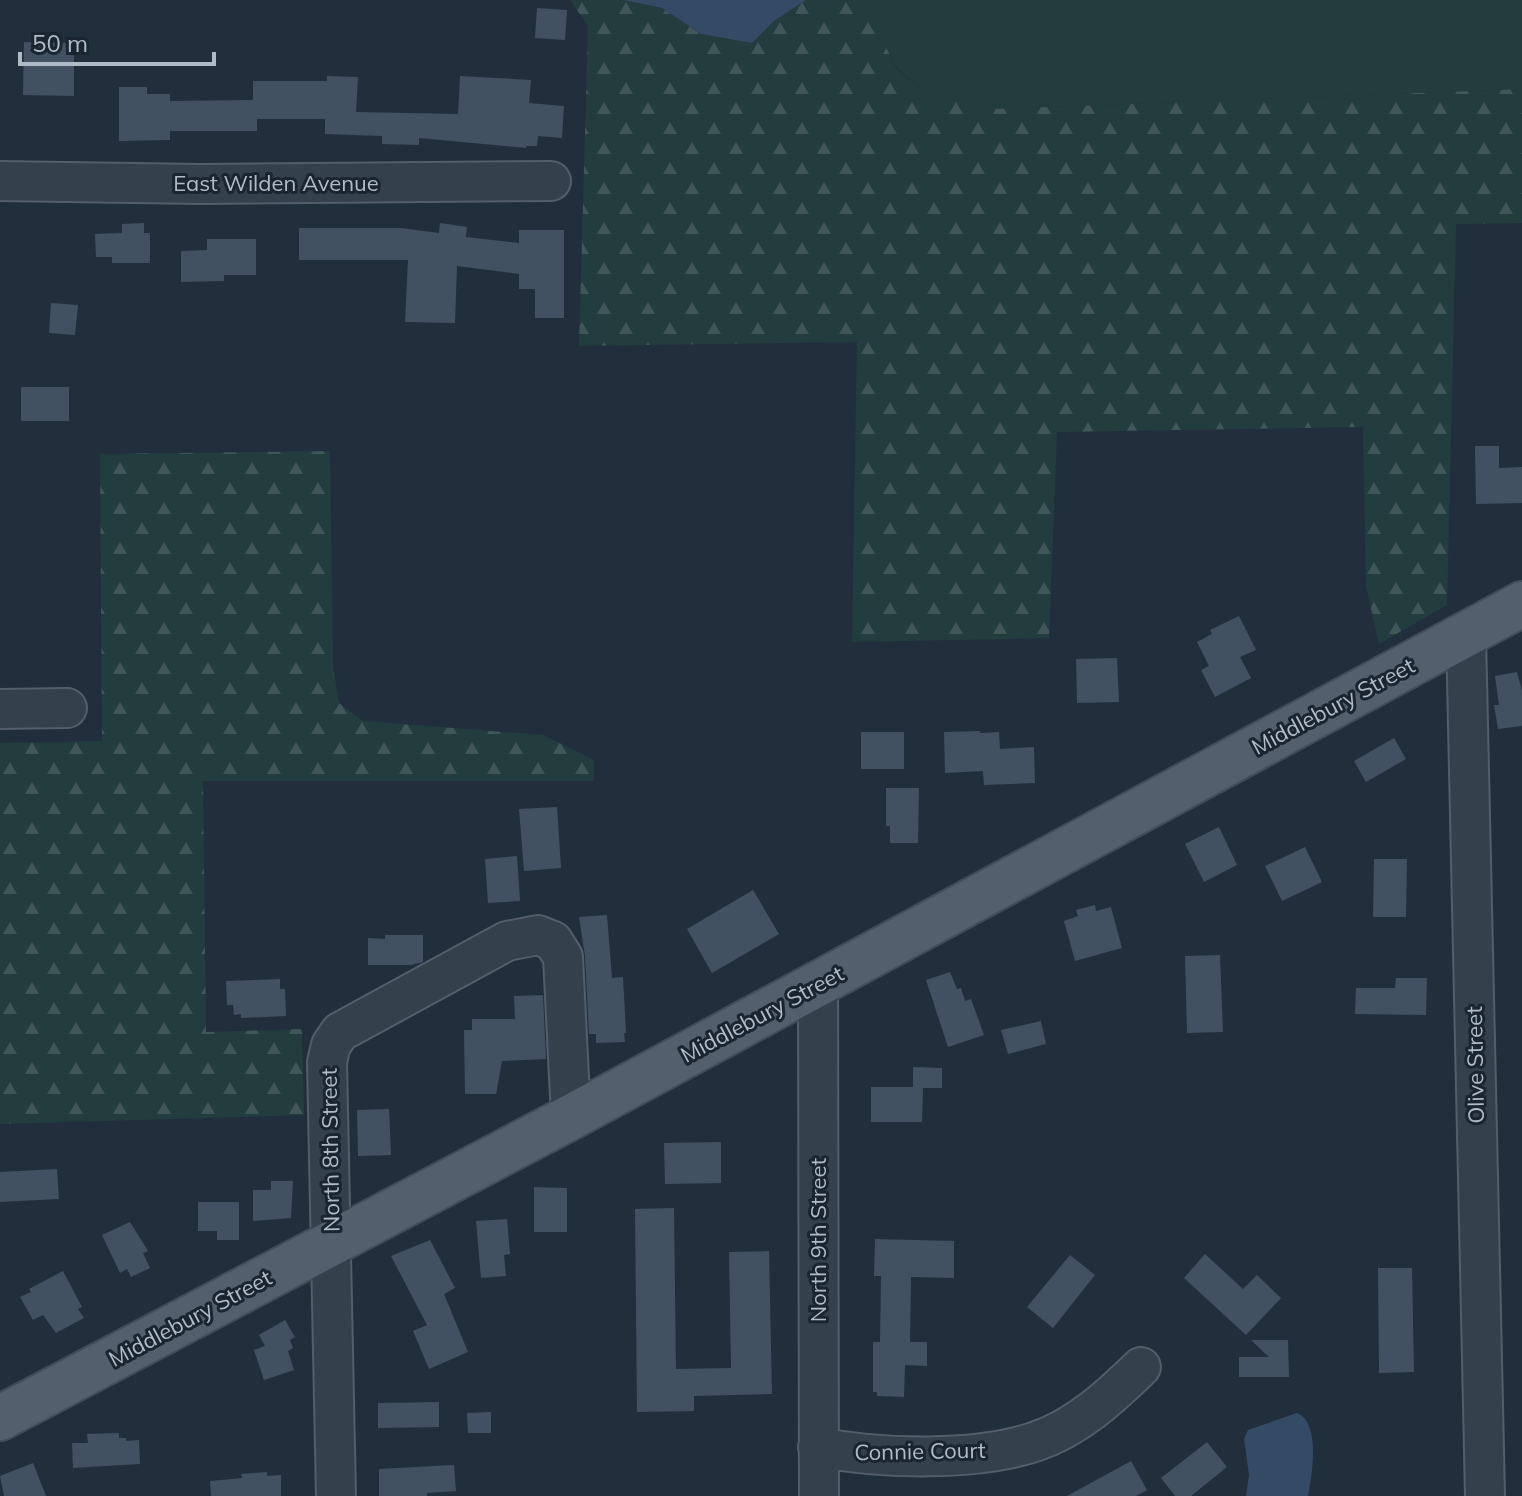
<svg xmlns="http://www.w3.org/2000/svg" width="1522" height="1496" font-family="Mulish,sans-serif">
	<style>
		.green { fill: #233c3e }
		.forest { fill: url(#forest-firs) }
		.water { fill: #344b65 }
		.building { fill: #425161 }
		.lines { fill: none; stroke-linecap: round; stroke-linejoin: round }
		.minor-casing { stroke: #535e6a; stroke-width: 42 }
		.major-casing { stroke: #414c58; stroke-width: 48 }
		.minor { stroke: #35404d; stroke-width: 38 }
		.major { stroke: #535f6d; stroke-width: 44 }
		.labels { text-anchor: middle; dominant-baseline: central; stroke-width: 6; stroke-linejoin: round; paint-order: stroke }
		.street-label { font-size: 22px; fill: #b0bbc8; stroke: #1a2531 }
	</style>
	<defs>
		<pattern id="forest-firs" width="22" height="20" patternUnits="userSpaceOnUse" patternTransform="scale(2)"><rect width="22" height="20" fill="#233c3e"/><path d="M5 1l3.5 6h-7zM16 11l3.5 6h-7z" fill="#405658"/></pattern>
	</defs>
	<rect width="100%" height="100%" fill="#212f3d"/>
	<!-- green -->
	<path class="green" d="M 881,0 L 1522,0 L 1522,89 L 993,109 L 927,95 L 896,67 L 881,36 Z"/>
	<!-- forest -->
	<path class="forest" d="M 570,0 L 623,0 L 662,8 L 701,34 L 751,43 L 774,21 L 806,0 L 881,0 L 881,36 L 896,68 L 927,95 L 993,109 L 1522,89 L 1522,223 L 1456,224 L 1447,605 L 1379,644 L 1366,586 L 1363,427 L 1057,432 L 1049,638 L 852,642 L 857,342 L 579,346 L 588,26 Z
		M 330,451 L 333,667 L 339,703 L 363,721 L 543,735 L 594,760 L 594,781 L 203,781 L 206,1032 L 302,1029 L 304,1115 L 0,1124 L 0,743 L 102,741 L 100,454 Z"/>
	<!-- water -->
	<path class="water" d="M 623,0 L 806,0 L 774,21 L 752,43 L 701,34 L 662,8 Z
		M 1297,1413 C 1321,1423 1312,1475 1308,1496 L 1246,1496 L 1249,1475 L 1244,1439 L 1248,1430 Z"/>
	<!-- building -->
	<path class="building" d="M 537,8 L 567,10 L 565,40 L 535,38 Z
		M 24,42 L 74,43 L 74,96 L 23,95 Z
		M 327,76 L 358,77 L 356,112 L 458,114 L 460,76 L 531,80 L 529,103 L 564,106 L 562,138 L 538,136 L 537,146 L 526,146 L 526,148 L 419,138 L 419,145 L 382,144 L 382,136 L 325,134 L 325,119 L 257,119 L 257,131 L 170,131 L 170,140 L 119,141 L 119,87 L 147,87 L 147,94 L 170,94 L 170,101 L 253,100 L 253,81 L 327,81 Z
		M 144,223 L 144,233 L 150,233 L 150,263 L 112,263 L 112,257 L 96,257 L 95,234 L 122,233 L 122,224 Z
		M 440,223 L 467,227 L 466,237 L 519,243 L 519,230 L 564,230 L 564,318 L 535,318 L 535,289 L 519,289 L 519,274 L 457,266 L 455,323 L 405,322 L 408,260 L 299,260 L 299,228 L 400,228 L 439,233 Z
		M 207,239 L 256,239 L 256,275 L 224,275 L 224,281 L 181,282 L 181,251 L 207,250 Z
		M 51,303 L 78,305 L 75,335 L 49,333 Z
		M 21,387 L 69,387 L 69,421 L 21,421 Z
		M 1475,446 L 1499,446 L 1499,468 L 1522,467 L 1522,503 L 1476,504 Z
		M 1239,616 L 1256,650 L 1240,657 L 1251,678 L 1215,697 L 1201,670 L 1209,666 L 1197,642 L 1212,634 L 1210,630 Z
		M 1117,658 L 1119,702 L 1077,703 L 1076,659 Z
		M 1517,672 L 1522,691 L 1522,726 L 1498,729 L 1494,705 L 1499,705 L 1495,676 Z
		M 980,731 L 980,733 L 999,732 L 1000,749 L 1034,747 L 1035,783 L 984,785 L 983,771 L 945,773 L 944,732 Z
		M 861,732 L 904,732 L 904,769 L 861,769 Z
		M 1394,738 L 1406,759 L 1366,782 L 1354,761 Z
		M 886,788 L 919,788 L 918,843 L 890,843 L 890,826 L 886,826 Z
		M 557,807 L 561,868 L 524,871 L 519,809 Z
		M 1219,827 L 1237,865 L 1204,882 L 1185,844 Z
		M 1305,847 L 1322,882 L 1282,901 L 1265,866 Z
		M 517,856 L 520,901 L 488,903 L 485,859 Z
		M 1374,859 L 1407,859 L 1406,917 L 1373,917 Z
		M 753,890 L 779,934 L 712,973 L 687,929 Z
		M 1095,905 L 1096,911 L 1111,907 L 1122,948 L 1075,961 L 1064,921 L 1078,916 L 1076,910 Z
		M 607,915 L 612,978 L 623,977 L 626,1033 L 624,1033 L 625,1042 L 596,1043 L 596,1034 L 589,1034 L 585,956 L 579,917 Z
		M 385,935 L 423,935 L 423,962 L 411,965 L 368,965 L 368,938 L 385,939 Z
		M 1220,955 L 1223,1032 L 1187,1033 L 1185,956 Z
		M 950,972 L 957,989 L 961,988 L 965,1001 L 971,999 L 984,1035 L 948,1047 L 926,980 Z
		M 1396,978 L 1427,978 L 1426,1015 L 1355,1014 L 1356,988 L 1395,988 Z
		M 280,979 L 280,989 L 285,989 L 286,1016 L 241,1018 L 241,1014 L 234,1015 L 233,1005 L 227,1005 L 226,981 Z
		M 543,995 L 546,1059 L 502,1061 L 496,1094 L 465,1094 L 464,1030 L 472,1030 L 472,1019 L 515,1019 L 514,996 Z
		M 1041,1021 L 1046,1044 L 1008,1054 L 1001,1030 Z
		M 913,1067 L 942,1068 L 942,1088 L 923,1088 L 922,1122 L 871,1122 L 871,1087 L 913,1087 Z
		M 389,1109 L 391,1155 L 358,1156 L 357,1110 Z
		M 721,1142 L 721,1183 L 665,1184 L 664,1143 Z
		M 57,1169 L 59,1199 L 0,1202 L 0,1172 Z
		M 271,1181 L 293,1181 L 291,1218 L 253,1221 L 253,1190 L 271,1190 Z
		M 534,1187 L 567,1188 L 567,1232 L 534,1232 Z
		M 198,1202 L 239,1202 L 239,1240 L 217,1240 L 217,1231 L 198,1231 Z
		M 674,1208 L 676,1369 L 731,1368 L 729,1252 L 769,1251 L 772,1394 L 694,1396 L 694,1411 L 637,1412 L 635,1209 Z
		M 507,1219 L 510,1254 L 504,1255 L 506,1276 L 481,1278 L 476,1221 Z
		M 130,1222 L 148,1251 L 143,1253 L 150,1268 L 131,1277 L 127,1269 L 120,1273 L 102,1235 Z
		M 875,1239 L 954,1241 L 954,1278 L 911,1277 L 910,1342 L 927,1342 L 927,1366 L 905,1365 L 904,1397 L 877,1396 L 877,1392 L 873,1392 L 873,1342 L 880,1342 L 881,1276 L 874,1276 Z
		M 430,1240 L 455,1288 L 444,1294 L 468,1352 L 429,1369 L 413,1331 L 427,1325 L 391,1256 Z
		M 1205,1254 L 1243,1289 L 1257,1275 L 1281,1298 L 1246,1335 L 1184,1278 Z
		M 1070,1255 L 1095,1275 L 1053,1328 L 1027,1307 Z
		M 1378,1268 L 1412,1268 L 1414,1372 L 1379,1373 Z
		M 63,1271 L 82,1307 L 78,1309 L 84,1318 L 56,1333 L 43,1315 L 33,1320 L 20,1297 L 31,1292 L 29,1289 Z
		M 285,1320 L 295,1337 L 290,1340 L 293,1348 L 288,1351 L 294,1370 L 264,1380 L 254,1350 L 265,1346 L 259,1335 Z
		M 1251,1340 L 1288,1340 L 1289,1377 L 1239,1377 L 1239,1357 L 1269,1357 Z
		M 439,1402 L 439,1427 L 378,1428 L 378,1403 Z
		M 491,1412 L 491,1433 L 468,1433 L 467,1413 Z
		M 119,1433 L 119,1438 L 126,1438 L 126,1441 L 139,1440 L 140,1464 L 73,1468 L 72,1443 L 88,1443 L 87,1434 Z
		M 1207,1442 L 1227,1467 L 1191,1496 L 1175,1496 L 1161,1478 Z
		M 1131,1461 L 1147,1490 L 1136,1496 L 1067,1496 Z
		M 33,1463 L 46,1496 L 4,1496 L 0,1476 Z
		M 454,1465 L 456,1491 L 427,1493 L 427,1496 L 379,1496 L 379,1469 Z
		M 267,1472 L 267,1476 L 281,1475 L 281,1496 L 211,1496 L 210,1481 L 242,1478 L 241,1474 Z"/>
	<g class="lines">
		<!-- minor casing -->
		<g class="minor-casing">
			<path id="minor" d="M 0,181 L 200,184 L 551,181
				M 1466,634 L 1485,1496
				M 0,709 L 67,708
				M 818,984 L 819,1496
				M 818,1447 C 879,1459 978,1462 1037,1441 C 1078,1427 1111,1396 1141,1367
				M 336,1496 L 327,1062 L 331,1045 L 340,1032 L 507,941 L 538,935 L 553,941 L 563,957 L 571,1117"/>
		</g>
		<!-- major casing -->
		<g class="major-casing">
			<path id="major" d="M 0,1418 L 571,1117 L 1522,604"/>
		</g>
		<!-- minor -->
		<use href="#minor" class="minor"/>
		<!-- major -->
		<use href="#major" class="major"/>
	</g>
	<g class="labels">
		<!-- street labels -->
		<g class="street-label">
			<text x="276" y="183">East Wilden Avenue</text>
			<text transform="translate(1333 706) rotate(-28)">Middlebury Street</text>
			<text transform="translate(762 1014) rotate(-28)">Middlebury Street</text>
			<text transform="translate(1475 1065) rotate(-91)">Olive Street</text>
			<text transform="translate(330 1150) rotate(-91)">North 8th Street</text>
			<text transform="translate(818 1240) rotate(-90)">North 9th Street</text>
			<text transform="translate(190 1318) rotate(-28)">Middlebury Street</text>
			<text transform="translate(920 1451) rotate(-1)">Connie Court</text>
		</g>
	</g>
	<!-- scale -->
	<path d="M20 52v12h194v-12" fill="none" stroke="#b0bbc8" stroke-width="4"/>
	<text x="32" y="52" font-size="24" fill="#b0bbc8" stroke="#1a2531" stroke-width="6" paint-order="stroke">50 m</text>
</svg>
